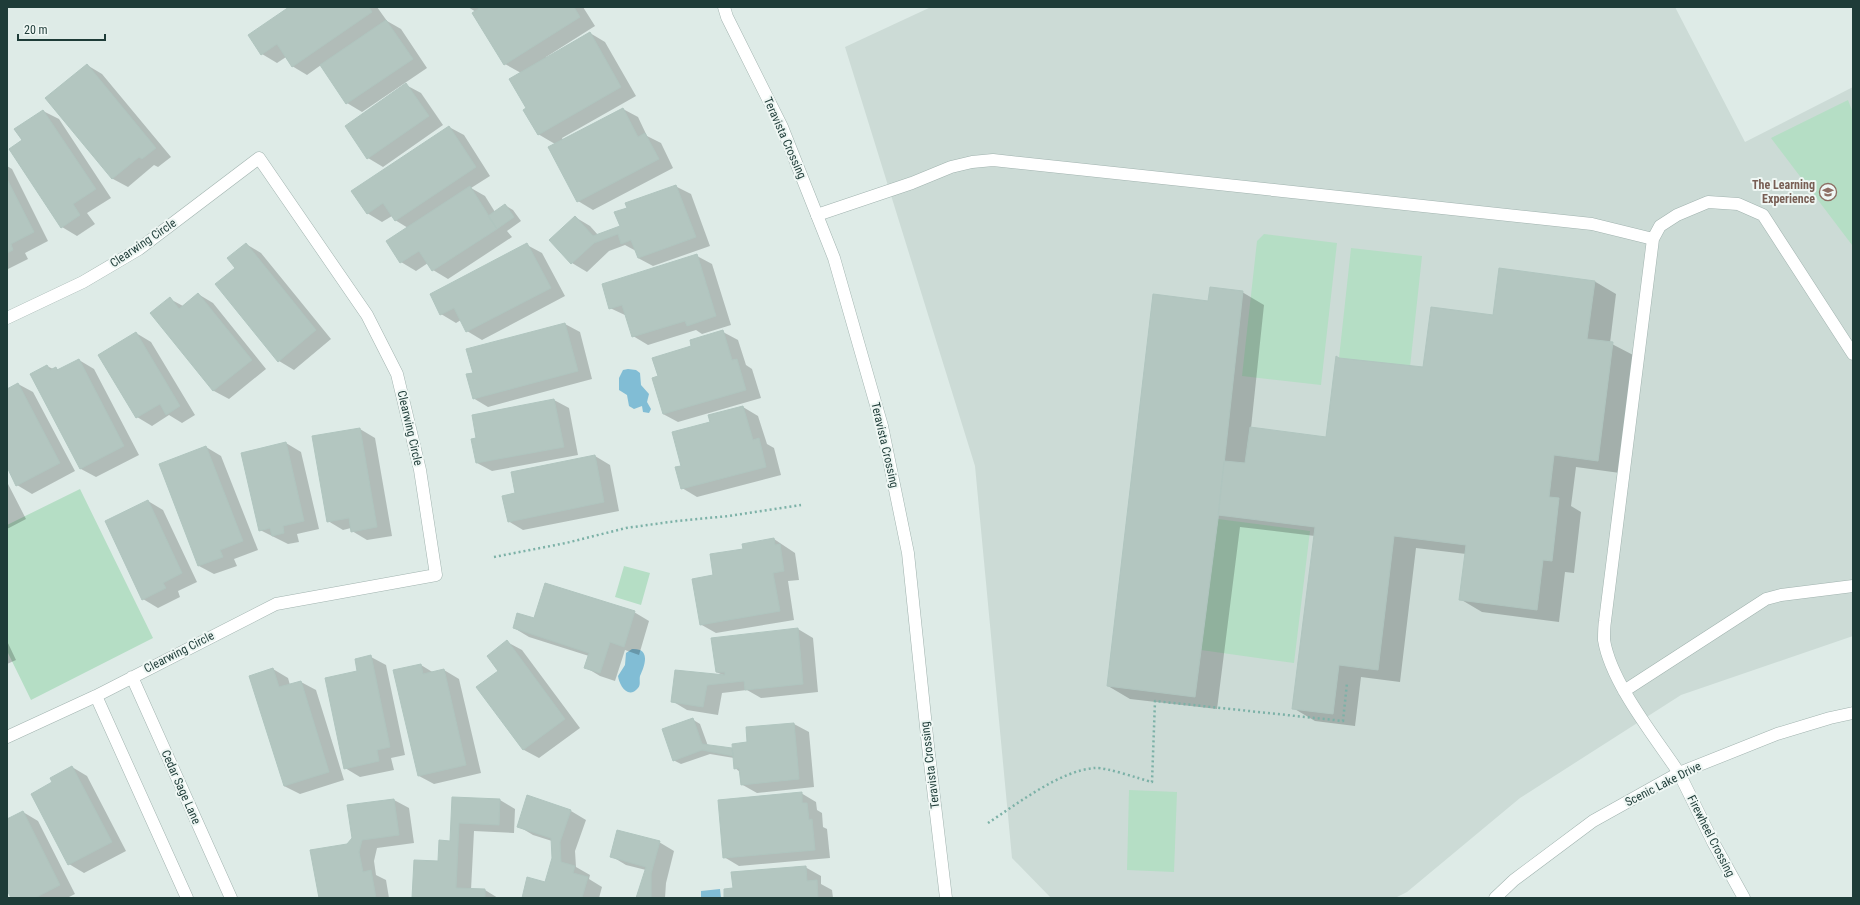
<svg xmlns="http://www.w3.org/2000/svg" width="1860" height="905" font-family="'Roboto Condensed',sans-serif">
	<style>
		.built { fill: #ccdbd6 }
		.green { fill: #b5dec5 }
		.water { fill: #81bdd5 }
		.shadow { fill: #0003 }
		.building { fill: #b3c6c0; stroke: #b0c5bf }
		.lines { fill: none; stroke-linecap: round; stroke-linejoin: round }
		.service-casing { stroke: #a1b3af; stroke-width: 13 }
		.minor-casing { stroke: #a1b3af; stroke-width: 13 }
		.path { stroke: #7cb1a7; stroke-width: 2.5; stroke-dasharray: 2 3; stroke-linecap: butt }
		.service { stroke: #fff; stroke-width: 12 }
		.minor { stroke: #fff; stroke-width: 12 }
		.labels { text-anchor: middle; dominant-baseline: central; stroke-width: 4; stroke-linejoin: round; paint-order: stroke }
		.street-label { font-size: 12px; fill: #1e3c38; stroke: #eff7f4 }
		.education-label { font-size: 12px; font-weight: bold; fill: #785e54; stroke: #eff7f4; text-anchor: end }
	</style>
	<rect width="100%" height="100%" fill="#deebe7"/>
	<!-- built -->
	<path class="built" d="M 931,7 L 1675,7 L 1745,142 L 1853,87 L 1853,636 L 1681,695 L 1520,798 L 1407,892 L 1395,898 L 1051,898 L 1012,858 L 975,466 L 845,47 Z"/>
	<!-- green -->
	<path class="green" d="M 1848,100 L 1853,113 L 1852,245 L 1771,138 Z
		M 1264,234 L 1337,243 L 1321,385 L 1242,376 L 1257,241 Z
		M 1351,248 L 1422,256 L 1410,367 L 1339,358 Z
		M 80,489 L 153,638 L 31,700 L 7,651 L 7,525 Z
		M 1218,519 L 1310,531 L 1294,663 L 1201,650 Z
		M 624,566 L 650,573 L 641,605 L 615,597 Z
		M 1129,790 L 1177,792 L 1174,872 L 1127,870 Z"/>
	<!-- water -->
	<path class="water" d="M 628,369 L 636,370 L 640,373 L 641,385 L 649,394 L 647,402 L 651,409 L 649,413 L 643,412 L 642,406 L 634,409 L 629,406 L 627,395 L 619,390 L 619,378 L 623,370 Z
		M 632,649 C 651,648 645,665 640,676 C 639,681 641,684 638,688 C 628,700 619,685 618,676 L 625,665 L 626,653 Z
		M 720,889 L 721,898 L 701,898 L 701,891 Z"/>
	<!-- shadow -->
	<path class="shadow" d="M 291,7 L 377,7 L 387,21 L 401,29 L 427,68 L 362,112 L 347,103 L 321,65 L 307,75 L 292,66 L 286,57 L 277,63 L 262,54 Z
		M 468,7 L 583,7 L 595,26 L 546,57 L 547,58 L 590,33 L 605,42 L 636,96 L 562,138 L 563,140 L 623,109 L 638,117 L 647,136 L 661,143 L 673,168 L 593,210 L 578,201 L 555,144 L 538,134 L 527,108 L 521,73 L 505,64 L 476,12 Z
		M 87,65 L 102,74 L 171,157 L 158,167 L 154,165 L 128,187 L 113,179 L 47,98 Z
		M 406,85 L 421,93 L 443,125 L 383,167 L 368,158 Z
		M 43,111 L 59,119 L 111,198 L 87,213 L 95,224 L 77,236 L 62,227 L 23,141 L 15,130 Z
		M 449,127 L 464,135 L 490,176 L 471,188 L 485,196 L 495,212 L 505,205 L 513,210 L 521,221 L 507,231 L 512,237 L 448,279 L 433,270 L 428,263 L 416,271 L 401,262 L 387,242 L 408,228 L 395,220 L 392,216 L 382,222 L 367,213 Z
		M 7,166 L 12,169 L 48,241 L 25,253 L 28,259 L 8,269 Z
		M 675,186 L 691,194 L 710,246 L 653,266 L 638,258 L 636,251 L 625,245 L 609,251 L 587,272 L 572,263 L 575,217 L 590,226 L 598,235 L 621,227 L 628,208 Z
		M 246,244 L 261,253 L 331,339 L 294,370 L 279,361 Z
		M 527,245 L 542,253 L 565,296 L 482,340 L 467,331 L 461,320 L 456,323 L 441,314 Z
		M 697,256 L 712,264 L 731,325 L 702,334 L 696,330 L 648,345 L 633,336 L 627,316 L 610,308 Z
		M 1594,281 L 1616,294 L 1610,343 L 1635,356 L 1620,473 L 1576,467 L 1571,506 L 1581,512 L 1574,573 L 1565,572 L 1559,622 L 1482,612 L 1460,599 L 1466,554 L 1416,548 L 1400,682 L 1361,677 L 1355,726 L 1315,721 L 1293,708 L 1315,536 L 1240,527 L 1217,709 L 1130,699 L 1108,686 L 1209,302 L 1242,292 L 1264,305 L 1251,428 L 1327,438 L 1494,316 Z
		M 198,294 L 213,303 L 266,369 L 229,399 L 214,391 L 152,313 L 170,299 L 183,306 Z
		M 565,324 L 580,332 L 592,379 L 488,407 L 473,398 Z
		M 723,332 L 738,340 L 746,365 L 752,369 L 761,398 L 678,422 L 663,414 L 659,377 Z
		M 136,333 L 151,342 L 195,415 L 182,423 L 169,415 L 152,426 L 137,417 Z
		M 79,360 L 94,369 L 139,455 L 96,477 L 81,469 L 32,374 L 47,366 L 53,369 L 56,368 L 59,370 Z
		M 18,384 L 33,392 L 75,471 L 32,494 L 17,485 L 7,465 L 7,390 Z
		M 554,400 L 569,408 L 578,455 L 492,471 L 477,463 L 477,439 L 473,415 Z
		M 743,407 L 758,416 L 767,444 L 774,448 L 781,475 L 697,497 L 682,488 L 682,467 L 711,423 Z
		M 360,429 L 375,438 L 392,536 L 367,540 L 352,531 L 351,528 L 343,530 L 328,521 Z
		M 286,443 L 301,452 L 319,529 L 297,534 L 299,542 L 288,544 L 260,530 Z
		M 206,447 L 221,456 L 258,550 L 234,559 L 237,566 L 214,574 L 199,566 L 160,465 Z
		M 595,456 L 610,465 L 619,511 L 523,530 L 508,521 L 516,494 Z
		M 7,482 L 26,519 L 7,529 Z
		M 148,501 L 163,510 L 197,582 L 178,591 L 180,597 L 158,608 L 143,599 Z
		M 774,539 L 795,553 L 799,580 L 788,581 L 794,620 L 716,633 L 700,624 L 744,550 Z
		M 634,612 L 649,621 L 639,655 L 625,650 L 615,681 L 600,676 L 585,667 L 589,656 L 529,637 L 514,628 L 535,620 Z
		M 798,629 L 813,638 L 818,692 L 761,698 L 747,690 L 722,693 L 718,715 L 687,710 L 672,701 L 723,675 L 716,672 Z
		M 7,641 L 16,660 L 7,664 Z
		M 507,642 L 522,650 L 580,728 L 539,758 L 524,750 L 478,687 L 499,671 Z
		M 371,657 L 386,665 L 405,755 L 391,758 L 394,770 L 360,777 L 345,768 L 358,672 Z
		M 421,665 L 434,673 L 444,670 L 459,679 L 481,773 L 434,784 L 419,776 Z
		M 273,669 L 288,678 L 290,685 L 301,682 L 316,690 L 344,780 L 300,794 L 284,786 Z
		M 692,719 L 700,724 L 708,746 L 733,749 L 794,724 L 809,732 L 814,787 L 757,793 L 741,784 L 740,772 L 735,768 L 734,758 L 710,754 L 681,764 L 673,760 Z
		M 72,767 L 87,776 L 126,851 L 84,873 L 69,864 L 54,783 Z
		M 801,793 L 816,802 L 817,810 L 822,813 L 823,827 L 827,829 L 830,858 L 739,866 L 724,857 Z
		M 453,798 L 500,800 L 515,809 L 514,833 L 474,831 L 471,890 L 485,890 L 498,898 L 413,898 L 451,842 Z
		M 394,800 L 409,808 L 414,843 L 377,848 L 374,861 L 376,875 L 386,880 L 389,898 L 320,898 L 347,845 Z
		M 571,811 L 586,820 L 575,851 L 576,867 L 590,875 L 589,879 L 602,887 L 599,898 L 523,898 L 545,884 L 553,858 L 552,841 L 533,835 L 518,826 Z
		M 23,812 L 38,821 L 75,894 L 67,898 L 12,898 L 7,888 L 7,818 L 9,819 Z
		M 659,842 L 674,851 L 666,883 L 665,898 L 637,898 L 646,870 L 626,865 L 611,856 Z
		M 805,867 L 821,876 L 821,884 L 832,890 L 833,898 L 725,898 L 734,889 Z"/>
	<!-- building -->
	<path class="building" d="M 289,7 L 369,7 L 372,12 L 292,67 L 277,44 L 261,55 L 248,35 Z
		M 481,7 L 574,7 L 580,17 L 504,65 L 472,13 Z
		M 386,20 L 413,59 L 346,104 L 320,65 Z
		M 590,32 L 621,87 L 538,135 L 523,110 L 526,108 L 509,79 Z
		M 87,64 L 156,148 L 142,159 L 139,157 L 112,179 L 45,98 Z
		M 406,83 L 429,116 L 367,159 L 345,126 Z
		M 623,108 L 638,137 L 645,133 L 659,159 L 577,202 L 548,147 Z
		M 43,110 L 96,189 L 73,204 L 80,215 L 61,228 L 9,149 L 22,140 L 14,129 Z
		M 449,126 L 476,167 L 395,221 L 383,203 L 367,214 L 351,191 Z
		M 7,179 L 34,232 L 11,244 L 13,250 L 7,253 Z
		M 676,185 L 696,237 L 638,258 L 631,240 L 621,244 L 618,234 L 594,243 L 571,264 L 549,240 L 575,216 L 593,236 L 620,226 L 614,212 L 627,208 L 625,203 Z
		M 470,186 L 497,229 L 432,271 L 419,251 L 400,263 L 386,241 Z
		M 505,204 L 514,217 L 497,229 L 488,216 Z
		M 246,243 L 316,330 L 278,362 L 215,284 L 235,268 L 227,258 Z
		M 527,243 L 551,288 L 466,332 L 454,308 L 440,315 L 430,294 Z
		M 697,254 L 716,316 L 687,326 L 685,321 L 632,337 L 622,305 L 609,309 L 602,284 Z
		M 1499,268 L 1595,281 L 1587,339 L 1613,342 L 1598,461 L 1554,455 L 1549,497 L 1559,498 L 1552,561 L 1543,560 L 1537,610 L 1459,600 L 1466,545 L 1394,536 L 1378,670 L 1339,665 L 1333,714 L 1292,709 L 1315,527 L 1218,515 L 1224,461 L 1245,463 L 1250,427 L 1326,437 L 1336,356 L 1339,358 L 1423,367 L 1431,307 L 1493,315 Z
		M 1210,287 L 1243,291 L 1218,519 L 1195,697 L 1107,686 L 1153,294 L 1208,301 Z
		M 198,293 L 252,360 L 213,391 L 150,313 L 170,297 L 179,309 Z
		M 565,323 L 578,371 L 473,399 L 466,374 L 473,373 L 466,349 Z
		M 723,330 L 732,360 L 737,359 L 746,390 L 663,414 L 652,378 L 658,376 L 652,358 L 691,346 L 690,340 Z
		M 136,332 L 180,406 L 166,415 L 160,404 L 136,418 L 98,355 Z
		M 79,359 L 124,446 L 80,469 L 30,374 L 47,365 L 50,370 L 56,367 L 57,370 Z
		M 18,383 L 60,463 L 16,486 L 7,467 L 7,389 Z
		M 554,399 L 564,447 L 476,463 L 471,439 L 476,438 L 472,415 Z
		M 743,406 L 753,440 L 759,438 L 766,467 L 681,489 L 675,467 L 681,466 L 672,432 L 710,422 L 708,415 Z
		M 360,428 L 377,527 L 351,532 L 349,518 L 327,522 L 312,436 Z
		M 286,442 L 304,521 L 283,526 L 284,533 L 272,536 L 270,528 L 259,531 L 241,453 Z
		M 206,446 L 243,541 L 220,550 L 223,557 L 198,566 L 159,464 Z
		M 595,455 L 604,502 L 508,522 L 502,496 L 515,493 L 511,472 Z
		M 148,500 L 182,573 L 163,583 L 166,588 L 142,600 L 105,521 Z
		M 774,538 L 775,545 L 780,544 L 784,571 L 773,573 L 780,611 L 700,625 L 692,579 L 713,575 L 710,554 L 743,549 L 742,544 Z
		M 545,583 L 635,611 L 624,647 L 610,642 L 600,673 L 584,668 L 589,653 L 513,628 L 517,613 L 534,618 Z
		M 798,628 L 803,684 L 745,690 L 744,681 L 707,685 L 703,707 L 671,702 L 675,670 L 725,675 L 725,672 L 716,672 L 711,638 Z
		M 507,640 L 565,719 L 523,750 L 476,687 L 498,671 L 487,656 Z
		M 371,655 L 390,747 L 377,750 L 379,761 L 344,769 L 325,678 L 357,671 L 355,659 Z
		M 421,664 L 423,674 L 444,669 L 466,765 L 418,776 L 393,670 Z
		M 273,668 L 279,687 L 301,681 L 329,772 L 284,786 L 249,676 Z
		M 693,718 L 702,744 L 732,748 L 733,756 L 702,750 L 673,761 L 662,729 Z
		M 794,723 L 799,779 L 741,785 L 739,768 L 734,769 L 732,744 L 747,742 L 746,727 Z
		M 72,766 L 112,842 L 68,865 L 31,794 L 52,782 L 50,778 Z
		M 802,792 L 802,803 L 807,803 L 809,820 L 812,819 L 815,850 L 723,858 L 718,800 Z
		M 527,795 L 571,810 L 560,842 L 561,862 L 575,866 L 573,873 L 588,877 L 582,898 L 522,898 L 527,877 L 545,882 L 552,858 L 551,838 L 517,827 Z
		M 452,797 L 500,799 L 499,825 L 459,823 L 456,888 L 485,889 L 485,898 L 412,898 L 414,860 L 438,861 L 439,840 L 450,841 Z
		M 394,799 L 399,835 L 362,840 L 359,852 L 363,872 L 371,870 L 376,898 L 319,898 L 310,850 L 347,844 L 352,838 L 347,805 Z
		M 23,811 L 60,885 L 35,898 L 11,898 L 7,890 L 7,819 Z
		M 617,830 L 660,841 L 651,874 L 651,897 L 653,898 L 636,898 L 646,867 L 610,857 Z
		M 806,866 L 807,881 L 817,880 L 818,898 L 724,898 L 724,889 L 733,888 L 731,872 Z"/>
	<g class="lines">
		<!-- service casing -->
		<g class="service-casing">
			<path id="service" d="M 817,215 L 912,183 L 951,167 L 972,162 L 993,160 L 1592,224 L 1653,239
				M 1624,691 L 1766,599 L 1781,595 L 1853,586
				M 1679,773 C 1655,737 1611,683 1604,640 C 1604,634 1604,627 1605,621 L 1653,239 L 1660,226 L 1677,215 L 1708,202 L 1738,204 L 1763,215 L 1853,354"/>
		</g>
		<!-- minor casing -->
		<g class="minor-casing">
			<path id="minor" d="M 724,7 L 727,17 L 782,127 L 834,258 L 882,426 L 908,553 L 928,746 L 946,898
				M 7,318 L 83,282 L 139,249 L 259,158 L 367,315 L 397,374 L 420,470 L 436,575 L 276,604 L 96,696 L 7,737
				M 132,677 L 231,898
				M 96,696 L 187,898
				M 1679,773 L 1713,842 L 1744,898
				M 1495,898 L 1514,880 L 1593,821 L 1679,773 L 1777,734 L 1830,718 L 1853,713"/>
		</g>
		<!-- path -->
		<path class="path" d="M 494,557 L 566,543 L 626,528 L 677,521 L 729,516 L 801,505
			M 988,823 C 1017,804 1061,770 1095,768 C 1106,767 1140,779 1152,782 L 1155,701 L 1343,721 L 1347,683"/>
		<!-- service -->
		<use href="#service" class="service"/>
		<!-- minor -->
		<use href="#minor" class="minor"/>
	</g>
	<!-- icons -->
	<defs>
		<g id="school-ring" transform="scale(0.9)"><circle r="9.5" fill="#eff7f4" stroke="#8d6e63" stroke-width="1.5"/><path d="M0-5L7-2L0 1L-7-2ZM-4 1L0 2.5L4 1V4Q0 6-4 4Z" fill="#8d6e63"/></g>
	</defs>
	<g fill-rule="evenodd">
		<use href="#school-ring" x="1828" y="192"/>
	</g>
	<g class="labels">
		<!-- street labels -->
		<g class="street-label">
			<text transform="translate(785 138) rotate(66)">Teravista Crossing</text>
			<text transform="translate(143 243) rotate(-34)">Clearwing Circle</text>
			<text transform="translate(410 428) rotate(77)">Clearwing Circle</text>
			<text transform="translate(885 445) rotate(77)">Teravista Crossing</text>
			<text transform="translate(179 652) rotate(-27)">Clearwing Circle</text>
			<text transform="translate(930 765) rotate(-97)">Teravista Crossing</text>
			<text transform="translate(1663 784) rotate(-27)">Scenic Lake Drive</text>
			<text transform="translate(181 787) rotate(66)">Cedar Sage Lane</text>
			<text transform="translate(1711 836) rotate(63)">Firewheel Crossing</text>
		</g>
		<!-- education labels -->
		<g class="education-label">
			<text x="1815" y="185">The Learning<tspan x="1815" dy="14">Experience</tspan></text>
		</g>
	</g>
	<!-- border -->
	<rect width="1860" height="905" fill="none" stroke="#1e3c38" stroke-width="16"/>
	<!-- scale -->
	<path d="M18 34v6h87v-6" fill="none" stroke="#1e3c38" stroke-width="2"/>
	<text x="24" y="34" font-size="12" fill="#1e3c38" stroke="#eff7f4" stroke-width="3" paint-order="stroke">20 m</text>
</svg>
